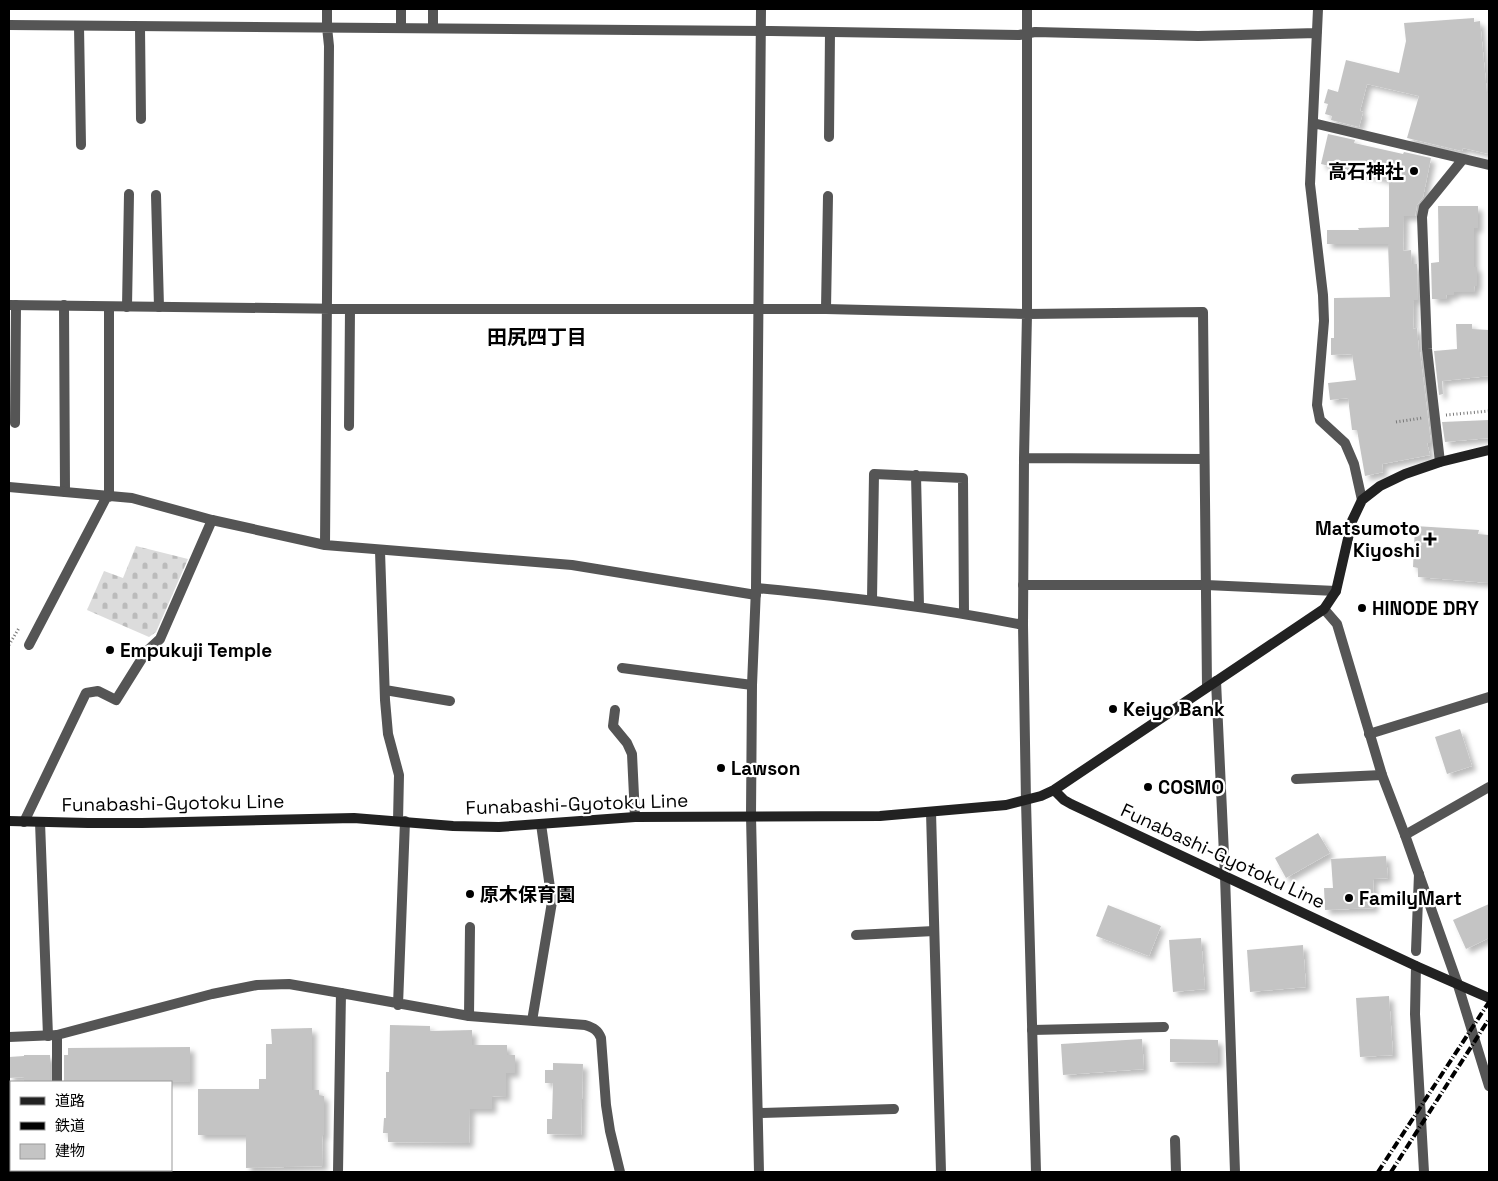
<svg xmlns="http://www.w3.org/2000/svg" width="1498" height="1181" font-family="'Space Grotesk','Noto Sans JP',sans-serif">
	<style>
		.cemetery { fill: url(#cemetery-stones) }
		.building { fill: #c4c4c4; filter: url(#shadow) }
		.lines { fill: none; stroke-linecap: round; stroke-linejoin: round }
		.path { stroke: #777; stroke-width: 3; stroke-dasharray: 1 2.5; stroke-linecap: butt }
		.service { stroke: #555; stroke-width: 10 }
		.minor { stroke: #555; stroke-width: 10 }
		.tertiary { stroke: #555; stroke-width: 10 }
		.secondary { stroke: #222; stroke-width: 10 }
		.rail { stroke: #000; stroke-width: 4; stroke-dasharray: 8 2.5 1 2.5; stroke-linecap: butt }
		.poi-dot { fill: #000; stroke: #fff; stroke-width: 2 }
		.labels { text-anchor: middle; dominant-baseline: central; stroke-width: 4.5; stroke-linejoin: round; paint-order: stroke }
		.poi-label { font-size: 19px; font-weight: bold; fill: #000; stroke: #fff; text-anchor: start }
		.street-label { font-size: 19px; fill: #000; stroke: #fff }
		.neighbourhood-label { font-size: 20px; font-weight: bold; fill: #000; stroke: #fff }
	</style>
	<defs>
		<pattern id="cemetery-stones" width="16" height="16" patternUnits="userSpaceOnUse" patternTransform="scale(1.25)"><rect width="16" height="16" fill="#dcdcdc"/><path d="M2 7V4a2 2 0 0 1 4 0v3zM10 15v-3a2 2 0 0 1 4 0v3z" fill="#bbb"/></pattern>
		<filter id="shadow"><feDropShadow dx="4.5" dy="4.5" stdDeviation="2.5" flood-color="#0004"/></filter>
	</defs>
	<rect width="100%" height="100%" fill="#fff"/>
	<!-- cemetery -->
	<path class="cemetery" d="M 136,546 L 188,559 L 156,632 L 149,637 L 87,610 L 104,571 L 123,578 Z"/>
	<!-- building -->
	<path class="building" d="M 1474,18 L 1474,22 L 1480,21 L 1487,93 L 1489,93 L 1489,154 L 1463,148 L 1462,151 L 1407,138 L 1419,96 L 1367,84 L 1360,111 L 1363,112 L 1359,127 L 1331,120 L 1332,116 L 1325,114 L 1328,104 L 1324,103 L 1328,89 L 1338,92 L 1346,60 L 1399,73 L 1406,41 L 1404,23 Z
		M 1328,134 L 1355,140 L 1354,143 L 1403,154 L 1404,152 L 1431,158 L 1423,197 L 1417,205 L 1415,216 L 1404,216 L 1403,251 L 1411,250 L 1412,264 L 1417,264 L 1418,300 L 1414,300 L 1413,329 L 1417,328 L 1419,352 L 1420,352 L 1431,443 L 1427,443 L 1430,455 L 1382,464 L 1383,472 L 1365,476 L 1357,430 L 1352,430 L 1348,398 L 1330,400 L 1328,383 L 1356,380 L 1352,354 L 1331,355 L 1331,338 L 1334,338 L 1334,298 L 1390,297 L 1388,244 L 1327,244 L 1327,230 L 1359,230 L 1358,228 L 1389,227 L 1389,180 L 1321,164 Z
		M 1438,206 L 1478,206 L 1478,228 L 1474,228 L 1474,267 L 1477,267 L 1477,286 L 1474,286 L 1475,292 L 1454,292 L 1454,295 L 1446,295 L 1447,299 L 1432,299 L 1431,263 L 1439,262 Z
		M 1456,324 L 1472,324 L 1472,329 L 1489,330 L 1489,376 L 1442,381 L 1443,394 L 1439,395 L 1434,351 L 1457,349 Z
		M 1489,420 L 1489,438 L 1445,442 L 1442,422 Z
		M 1415,526 L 1479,530 L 1478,534 L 1489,535 L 1489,583 L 1418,577 L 1418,568 L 1413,567 Z
		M 1460,729 L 1472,766 L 1447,774 L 1435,737 Z
		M 1318,833 L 1330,853 L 1286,878 L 1275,858 Z
		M 1386,856 L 1388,878 L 1373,879 L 1374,908 L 1325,910 L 1324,888 L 1333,888 L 1331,859 Z
		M 1489,904 L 1489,938 L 1466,949 L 1453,920 Z
		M 1108,905 L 1161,926 L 1149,956 L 1096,936 Z
		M 1201,938 L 1205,989 L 1173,992 L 1169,940 Z
		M 1303,945 L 1306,987 L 1250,992 L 1247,950 Z
		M 1389,996 L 1393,1055 L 1360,1057 L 1356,998 Z
		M 390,1025 L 430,1026 L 430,1031 L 472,1030 L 472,1045 L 507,1045 L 507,1055 L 515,1055 L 515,1073 L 506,1073 L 506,1097 L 492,1096 L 492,1109 L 470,1109 L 469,1143 L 388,1142 L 388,1133 L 383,1133 L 384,1118 L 386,1118 L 386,1072 L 389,1072 Z
		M 312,1028 L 312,1090 L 319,1090 L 319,1095 L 324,1096 L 324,1135 L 322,1135 L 323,1166 L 246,1168 L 246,1135 L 198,1135 L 198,1089 L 259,1089 L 259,1079 L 266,1079 L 266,1044 L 272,1044 L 271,1029 Z
		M 1142,1039 L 1144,1069 L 1063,1075 L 1061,1044 Z
		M 1170,1039 L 1218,1040 L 1218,1063 L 1170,1062 Z
		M 190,1047 L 190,1082 L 64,1081 L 64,1055 L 68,1055 L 68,1048 Z
		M 24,1055 L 50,1055 L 50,1081 L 24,1082 L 24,1077 L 9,1078 L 9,1057 L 24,1056 Z
		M 553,1063 L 583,1064 L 581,1135 L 547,1134 L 547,1119 L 552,1119 L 553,1083 L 545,1083 L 545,1070 L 553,1070 Z"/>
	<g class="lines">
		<!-- path -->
		<path class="path" d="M 1446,415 L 1489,411
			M 1396,422 L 1422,418
			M 9,645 L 19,628
			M 91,1170 L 96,1172"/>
		<!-- service -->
		<path class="service" d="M 79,26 L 81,145
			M 140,27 L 141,119
			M 401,28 L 401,9
			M 433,28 L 433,9
			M 829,137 L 830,32
			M 156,195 L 159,307
			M 64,305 L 65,492
			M 127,307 L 129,194
			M 826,309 L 828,196
			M 15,423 L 16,305
			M 349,426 L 350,309
			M 916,475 L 919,606
			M 109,497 L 109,307
			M 380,551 L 385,700 L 388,734 L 399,775 L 398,821
			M 1023,585 L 1206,585 L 1336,591
			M 872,600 L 874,474 L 963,478 L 964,613
			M 29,645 L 107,496
			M 622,668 L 752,685
			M 1216,681 L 1225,876
			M 385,690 L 450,701
			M 615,710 L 613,726 L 627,743 L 632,754 L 635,817
			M 1369,734 L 1489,697
			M 1296,779 L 1382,775
			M 24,822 L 86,693 L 98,691 L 116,700 L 146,652 L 160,639 L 212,520
			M 40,822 L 48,1036
			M 1405,835 L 1489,787
			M 856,935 L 934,931
			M 1416,951 L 1419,874
			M 1416,966 L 1415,1014 L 1424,1172
			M 469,1016 L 470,927
			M 1032,1030 L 1164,1027
			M 57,1082 L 57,1035
			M 758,1113 L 894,1109
			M 1175,1140 L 1176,1172"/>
		<!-- minor -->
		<path class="minor" d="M 1027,9 L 1027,314 L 1024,458 L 1023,625 L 1026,801 L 1036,1172
			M 1318,9 L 1310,184 L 1323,295 L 1324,321 L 1317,405 L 1320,420 L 1345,443 L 1354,464 L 1362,500
			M 9,25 L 771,31 L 1019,35 L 1035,32 L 1198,36 L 1317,33
			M 1313,123 L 1489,165
			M 9,305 L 350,309 L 826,309 L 1027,314 L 1203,312 L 1207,687
			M 1024,458 L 1204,459
			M 1440,462 L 1427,349 L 1422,217 L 1424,207 L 1429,201 L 1463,159
			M 9,487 L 132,498 L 212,520 L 325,545 L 572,565 L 756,595
			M 325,545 L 329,46 L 327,27 L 327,9
			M 756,588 C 847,597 933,607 1023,625
			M 931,812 L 941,1172
			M 751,816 L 759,1172
			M 1225,876 L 1235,1172
			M 1457,982 L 1489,1086
			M 398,1005 L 405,821
			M 532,1021 L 552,902 L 541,824
			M 9,1138 L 11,1140
			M 72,1170 L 77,1172
			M 338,1172 L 341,993 L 469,1016 L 585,1025 C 594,1028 598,1030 601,1038 L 606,1105 L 610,1131 L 620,1172"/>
		<!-- tertiary -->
		<path class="tertiary" d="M 1324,609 L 1337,624 L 1382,775 L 1405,835 L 1457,982
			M 751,816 L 752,685 L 756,588 L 761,9
			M 9,1037 L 57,1035 L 212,994 L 257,985 L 289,984 L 341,993"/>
		<!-- secondary -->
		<path class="secondary" d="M 1054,790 L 1064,800 L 1071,804 L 1416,966 L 1489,998
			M 9,821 L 88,823 L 142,823 L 354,818 L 453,826 L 499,827 L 635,817 L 880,816 L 1006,805 L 1041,796 L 1054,790 L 1324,609 L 1336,591 L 1352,521 L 1362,500 L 1380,486 L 1405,474 L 1440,462 L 1489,450"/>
		<!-- rail -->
		<path class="rail" d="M 1378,1172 L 1489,1002
			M 1391,1172 L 1489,1019"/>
	</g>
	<!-- markers -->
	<g class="poi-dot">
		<circle cx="1414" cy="171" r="5"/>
		<path d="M1427.5 531.5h5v5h5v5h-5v5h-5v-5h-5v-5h5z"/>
		<circle cx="1362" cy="608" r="5"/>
		<circle cx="110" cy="650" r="5"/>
		<circle cx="1113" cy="709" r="5"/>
		<circle cx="721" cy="768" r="5"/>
		<circle cx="1148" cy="787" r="5"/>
		<circle cx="470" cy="894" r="5"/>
		<circle cx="1349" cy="898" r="5"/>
	</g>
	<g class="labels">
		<!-- poi labels -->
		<g class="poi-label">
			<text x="1404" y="171" text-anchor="end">高石神社</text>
			<text x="1420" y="528" text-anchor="end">Matsumoto<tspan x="1420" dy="22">Kiyoshi</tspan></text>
			<text x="1372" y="608">HINODE DRY</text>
			<text x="120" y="650">Empukuji Temple</text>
			<text x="1123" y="709">Keiyo Bank</text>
			<text x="731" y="768">Lawson</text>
			<text x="1158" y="787">COSMO</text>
			<text x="480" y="894">原木保育園</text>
			<text x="1359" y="898">FamilyMart</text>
		</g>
		<!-- street labels -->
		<g class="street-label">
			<text transform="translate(173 803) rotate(-1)">Funabashi-Gyotoku Line</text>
			<text transform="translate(577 804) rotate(-2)">Funabashi-Gyotoku Line</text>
			<text transform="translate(1223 856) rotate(25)">Funabashi-Gyotoku Line</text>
		</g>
		<!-- neighbourhood labels -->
		<g class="neighbourhood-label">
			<text x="537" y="337">田尻四丁目</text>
		</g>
	</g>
	<!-- border -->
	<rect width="1498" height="1181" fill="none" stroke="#000000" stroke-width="20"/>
	<!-- legend -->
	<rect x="10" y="1081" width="162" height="90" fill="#ffffff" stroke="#999999"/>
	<rect x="20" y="1097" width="25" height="8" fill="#222222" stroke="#999999"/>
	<text x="55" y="1106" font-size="15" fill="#000000">道路</text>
	<rect x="20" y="1122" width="25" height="8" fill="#000000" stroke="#999999"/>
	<text x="55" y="1131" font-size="15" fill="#000000">鉄道</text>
	<rect x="20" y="1144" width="25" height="15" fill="#c4c4c4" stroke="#999999"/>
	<text x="55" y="1156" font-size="15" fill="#000000">建物</text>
</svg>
